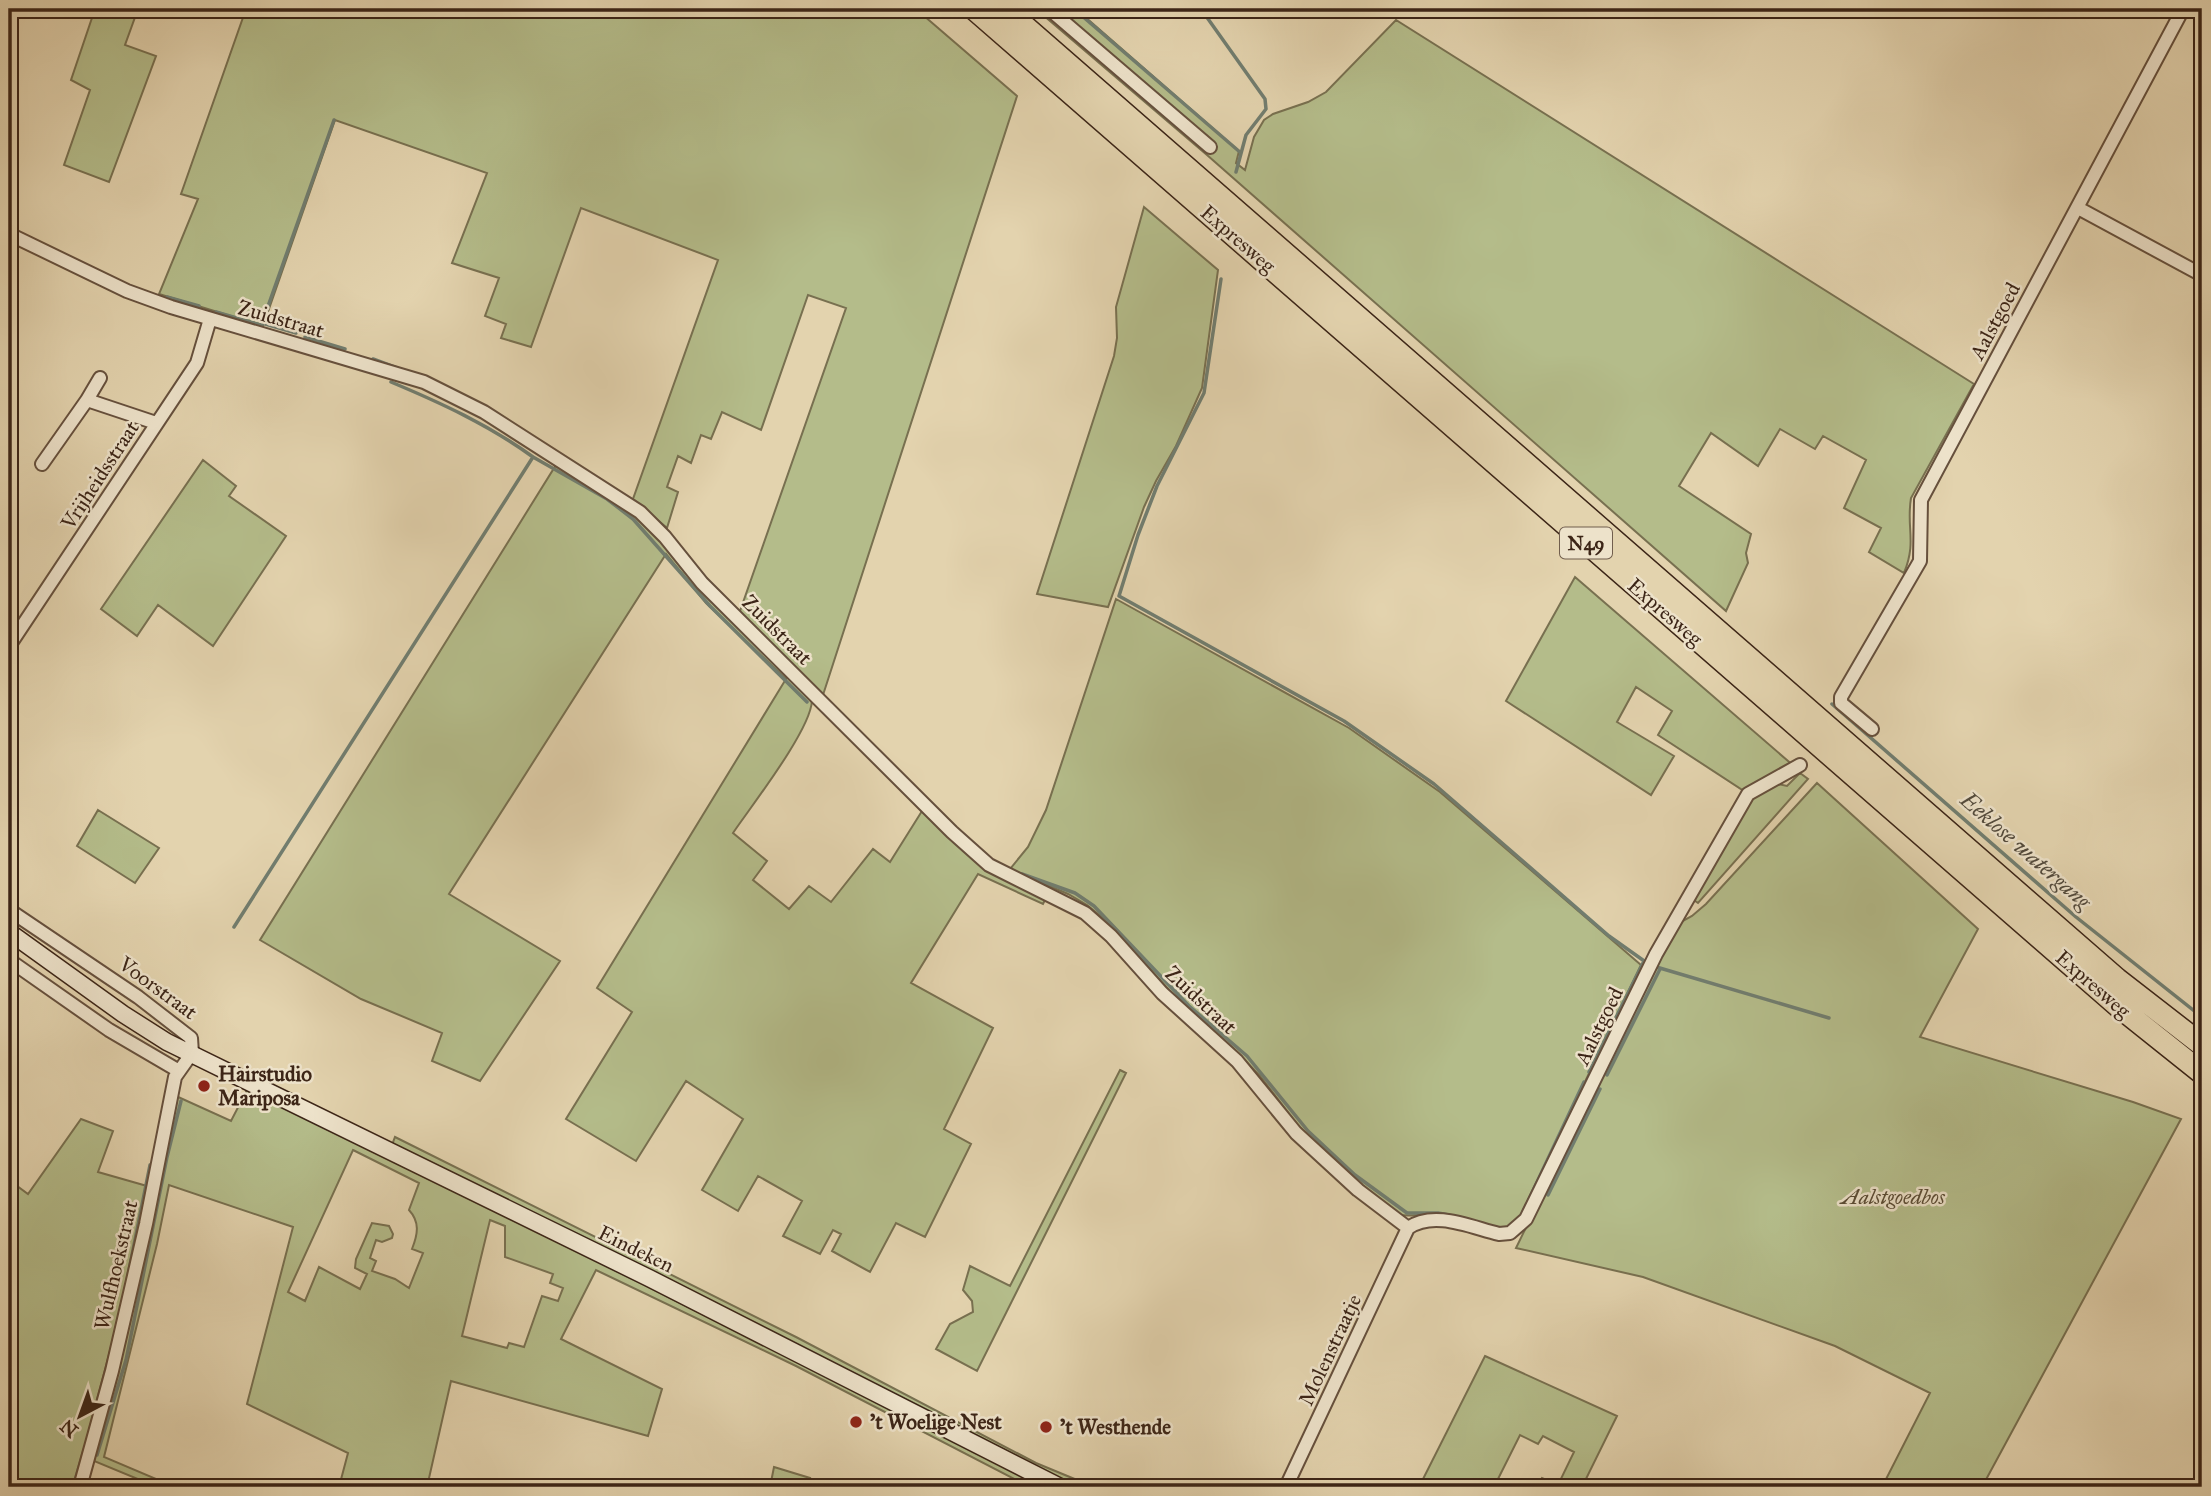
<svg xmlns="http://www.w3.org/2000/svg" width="2211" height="1496" font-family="'IM FELL Great Primer',serif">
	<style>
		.green { fill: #b4bc8a; stroke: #787050; stroke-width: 2; fill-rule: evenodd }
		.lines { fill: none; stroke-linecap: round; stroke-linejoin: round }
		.stream { stroke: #717d6f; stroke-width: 3.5 }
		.street-casing { stroke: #66503d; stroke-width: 16 }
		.secondary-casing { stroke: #3c2517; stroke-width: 19 }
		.highway-casing { stroke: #3c2517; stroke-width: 24 }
		.street { stroke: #ede2ca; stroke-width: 12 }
		.secondary { stroke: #ede2ca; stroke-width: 16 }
		.highway { stroke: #e3d3ae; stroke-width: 21 }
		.poi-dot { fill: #8f2418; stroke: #ede2ca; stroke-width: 2.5 }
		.labels { text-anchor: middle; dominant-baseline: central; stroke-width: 5; stroke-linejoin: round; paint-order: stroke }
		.shield { fill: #ede2ca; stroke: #715e4d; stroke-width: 2 }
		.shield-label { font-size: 19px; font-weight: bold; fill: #3c2517 }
		.street-label { font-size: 21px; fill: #3c2517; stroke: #ede2ca }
		.poi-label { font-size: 21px; font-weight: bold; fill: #3c2517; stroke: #ede2ca; text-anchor: start }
		.park-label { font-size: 21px; font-style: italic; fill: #5a4b34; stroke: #ede2ca }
		.water-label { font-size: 23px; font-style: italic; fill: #524a3c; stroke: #ede2ca }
	</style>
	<rect width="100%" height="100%" fill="#e3d3ae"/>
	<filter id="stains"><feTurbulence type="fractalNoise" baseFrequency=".00286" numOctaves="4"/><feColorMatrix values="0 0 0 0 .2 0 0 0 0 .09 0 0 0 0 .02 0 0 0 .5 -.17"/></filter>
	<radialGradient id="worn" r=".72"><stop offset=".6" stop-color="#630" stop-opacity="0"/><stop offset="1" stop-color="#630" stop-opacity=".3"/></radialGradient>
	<!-- green -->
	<path class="green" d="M 95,9 L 138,9 L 125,45 L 156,56 L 109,182 L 64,165 L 90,90 L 71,80 Z
		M 246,9 L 916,9 L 1017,96 L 823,695 L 739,614 L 846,308 L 808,295 L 761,430 L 722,412 L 711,439 L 701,435 L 691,463 L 678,456 L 667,487 L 678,492 L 667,528 L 633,499 L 718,260 L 581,208 L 531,347 L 501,338 L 506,324 L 485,316 L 499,278 L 452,263 L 487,173 L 335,120 L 263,326 L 159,294 L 198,199 L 181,194 Z
		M 1036,9 L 1076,9 L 1239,151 L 1236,163 L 1245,170 L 1254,137 L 1264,120 L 1273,114 L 1308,102 L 1326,92 L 1396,20 L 1974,384 L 1911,498 C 1906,527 1917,542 1904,573 L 1869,552 L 1881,528 L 1844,508 L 1866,460 L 1823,436 L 1815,449 L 1780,429 L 1758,466 L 1711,433 L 1679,486 L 1751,534 L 1746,553 L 1748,563 L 1726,611 L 1207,155 Z
		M 1144,207 L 1218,270 L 1202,388 L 1176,446 L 1156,481 L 1144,507 L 1108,607 L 1037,594 L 1114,356 L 1117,338 L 1116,307 Z
		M 203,460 L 236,486 L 229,496 L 286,536 L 213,646 L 158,605 L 137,636 L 101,609 Z
		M 556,465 L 636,515 L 812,701 C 810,731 752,805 733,833 L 767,861 L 753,880 L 789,909 L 809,886 L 831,902 L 873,849 L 890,862 L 922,811 L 951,839 L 1047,896 L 1043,904 L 978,874 L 911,983 L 993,1028 L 944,1129 L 971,1144 L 925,1237 L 896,1223 L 870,1272 L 832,1251 L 841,1234 L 833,1230 L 820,1254 L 783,1236 L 802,1201 L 758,1176 L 738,1211 L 702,1190 L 743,1119 L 686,1081 L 636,1161 L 566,1119 L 632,1012 L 597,988 L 786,679 L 706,603 L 666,554 L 449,894 L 560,961 L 480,1081 L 432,1061 L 442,1033 L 361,999 L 260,940 Z
		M 1575,577 L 1795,767 L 1744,791 L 1658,735 L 1672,711 L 1636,687 L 1617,722 L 1674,756 L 1651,795 L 1506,701 Z
		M 1116,599 L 1349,728 L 1440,792 L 1641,965 L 1521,1215 L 1510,1227 C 1483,1231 1456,1213 1429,1214 C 1416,1214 1409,1218 1396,1214 L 1320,1149 L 1300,1128 L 1260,1076 L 1237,1052 L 1169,990 L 1108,922 L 1087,905 L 1068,894 L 1010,869 L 1028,847 L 1046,810 Z
		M 1800,773 L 1808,779 L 1698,903 L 1691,898 L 1751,796 L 1774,783 L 1787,786 Z
		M 1817,783 L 1978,929 L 1920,1037 L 2133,1102 L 2181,1119 L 1982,1487 L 1882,1487 L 1930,1393 L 1835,1346 L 1643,1277 L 1516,1248 L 1658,958 L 1679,923 L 1692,916 L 1706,904 Z
		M 98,810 L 159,848 L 135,883 L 77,846 Z
		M 1120,1070 L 1126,1073 L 977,1371 L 936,1349 L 950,1324 L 973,1312 L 972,1301 L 963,1290 L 970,1266 L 1010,1286 Z
		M 249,1086 L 1046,1487 L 1030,1487 L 796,1366 L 596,1270 L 561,1339 L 662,1389 L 648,1436 L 451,1381 L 427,1487 L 339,1487 L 348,1453 L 247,1404 L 293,1227 L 169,1185 L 157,1244 L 104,1457 L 168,1484 L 167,1487 L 157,1487 L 94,1461 L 111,1398 L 176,1096 L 231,1121 ZM 353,1150 L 419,1183 L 409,1210 C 420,1222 418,1234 412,1249 L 423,1253 L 409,1288 L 395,1279 L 372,1271 L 376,1261 L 370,1258 L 376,1240 L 382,1242 L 392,1238 L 393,1234 L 389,1226 L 372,1223 L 356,1259 L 355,1268 L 367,1274 L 360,1289 L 319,1267 L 305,1301 L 288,1292 ZM 490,1220 L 505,1226 L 505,1257 L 553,1274 L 550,1283 L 563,1288 L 558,1301 L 542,1296 L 524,1347 L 509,1343 L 507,1348 L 462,1336 Z
		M 81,1119 L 113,1131 L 98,1172 L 147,1186 L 126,1290 L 74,1487 L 9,1487 L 9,1180 L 28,1194 Z
		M 395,1137 L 796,1337 L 1036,1463 L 1094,1487 L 1071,1487 L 1036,1471 L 392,1145 Z
		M 1485,1356 L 1617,1416 L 1582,1487 L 1538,1487 L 1542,1478 L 1558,1485 L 1574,1452 L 1543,1436 L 1538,1444 L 1520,1435 L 1494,1487 L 1419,1487 Z
		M 774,1467 L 810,1478 L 807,1487 L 770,1487 Z"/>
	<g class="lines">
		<!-- stream -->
		<path class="stream" d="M 1074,9 L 1241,153
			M 1201,9 L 1265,99 L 1266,109 L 1246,135 L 1236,172
			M 1221,279 L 1204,393 L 1157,486 L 1138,535 L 1119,596 L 1344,721 L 1434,784 L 1609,936 L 1647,963
			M 167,297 L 199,306
			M 216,312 L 261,325
			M 262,323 L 296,333
			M 261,326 L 334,120
			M 305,337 L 345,349
			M 373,359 L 397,368
			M 533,457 L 607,499 L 633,519 L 710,606 L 807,702
			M 1832,704 L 2076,917 L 2202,1017
			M 1022,874 L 1075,893 L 1094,906 L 1189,1006 L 1247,1056 L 1308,1131 L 1355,1175 L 1407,1213 L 1438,1213 L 1449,1215
			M 234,927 L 533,457 C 489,425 441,403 391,382
			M 1653,966 L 1829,1018
			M 1589,1072 L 1644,961
			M 1607,1075 L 1660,969
			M 1548,1195 L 1600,1089
			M 1523,1212 L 1584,1082
			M 127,1280 L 150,1165
			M 97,1455 L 126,1360 L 167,1157 L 181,1101
			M 73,1487 L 85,1447"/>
		<!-- street casing -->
		<g class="street-casing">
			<path id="street" d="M 1049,9 L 1210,147
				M 2078,208 L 2202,275
				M 9,234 L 127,291 L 171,307 L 424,382 L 484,412 L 640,512 L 665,537 L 702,583 L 952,832 L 989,865 L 1085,913 L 1111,936 L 1162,993 L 1237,1061 L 1296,1133 L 1358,1190 L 1408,1228
				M 100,378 L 87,400 L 156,423
				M 42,464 L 87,400
				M 9,646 L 197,363 L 210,319
				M 1872,729 L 1841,703 L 1841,697 L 1920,561 L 1921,500 L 2183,9
				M 9,910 L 138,997 L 191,1038 L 192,1053 L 175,1077 L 146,1224 L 112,1371 L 80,1487
				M 9,960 L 109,1030 L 179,1071
				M 1408,1228 C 1434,1210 1470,1227 1499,1234 L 1510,1233 L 1526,1219 L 1656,954 L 1748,794 L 1800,765
				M 1286,1487 L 1408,1228"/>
		</g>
		<!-- secondary casing -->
		<g class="secondary-casing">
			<path id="secondary" d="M 9,932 L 123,1014 L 167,1042 L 649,1278 L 1060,1487"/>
		</g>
		<!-- highway casing -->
		<g class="highway-casing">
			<path id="highway" d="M 974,9 L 2118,1006 L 2202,1073
				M 1005,9 L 2117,979 L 2202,1045"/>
		</g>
		<!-- street -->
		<use href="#street" class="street"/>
		<!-- secondary -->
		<use href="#secondary" class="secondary"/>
		<!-- highway -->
		<use href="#highway" class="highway"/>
	</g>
	<!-- markers -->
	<g class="poi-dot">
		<circle cx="204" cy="1086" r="7"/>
		<circle cx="856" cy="1422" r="7"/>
		<circle cx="1046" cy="1427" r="7"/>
	</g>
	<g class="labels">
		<!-- shield labels -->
		<rect class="shield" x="1560" y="527.5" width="52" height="31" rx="5"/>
		<g class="shield-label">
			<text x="1586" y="543">N49</text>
		</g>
		<!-- street labels -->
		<g class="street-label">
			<text transform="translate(1238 239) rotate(41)">Expresweg</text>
			<text transform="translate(281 319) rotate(16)">Zuidstraat</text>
			<text transform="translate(1995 321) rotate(-62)">Aalstgoed</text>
			<text transform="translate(100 475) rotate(-57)">Vrijheidsstraat</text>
			<text transform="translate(1665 612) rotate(41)">Expresweg</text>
			<text transform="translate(777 630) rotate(45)">Zuidstraat</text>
			<text transform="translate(2093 984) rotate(41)">Expresweg</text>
			<text transform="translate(158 988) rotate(36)">Voorstraat</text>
			<text transform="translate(1201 1000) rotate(43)">Zuidstraat</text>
			<text transform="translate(1599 1026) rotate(-64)">Aalstgoed</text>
			<text transform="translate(636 1249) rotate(26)">Eindeken</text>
			<text transform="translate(116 1265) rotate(-77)">Wulfhoekstraat</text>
			<text transform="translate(1330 1350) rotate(-65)">Molenstraatje</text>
		</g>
		<!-- poi labels -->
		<g class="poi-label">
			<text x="218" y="1074">Hairstudio<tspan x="218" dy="24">Mariposa</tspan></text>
			<text x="870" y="1422">'t Woelige Nest</text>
			<text x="1060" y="1427">'t Westhende</text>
		</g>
		<!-- park labels -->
		<g class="park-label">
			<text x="1893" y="1197">Aalstgoedbos</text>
		</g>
		<!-- water labels -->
		<g class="water-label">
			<text transform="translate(2026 850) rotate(41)">Eeklose watergang</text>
		</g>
	</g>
	<!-- margin -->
	<rect width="2211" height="1496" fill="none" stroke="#e3d3ae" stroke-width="35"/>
	<rect x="10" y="10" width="2190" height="1475" fill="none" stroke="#3c2517" stroke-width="3.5"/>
	<rect x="18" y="18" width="2176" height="1461" fill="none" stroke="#3c2517" stroke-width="2"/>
	<!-- north arrow -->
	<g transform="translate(80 1416) rotate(221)" stroke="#ede2ca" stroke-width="5" paint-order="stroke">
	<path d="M0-5L12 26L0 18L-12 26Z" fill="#3c2517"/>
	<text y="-10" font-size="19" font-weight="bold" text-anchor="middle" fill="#3c2517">N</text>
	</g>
	<rect width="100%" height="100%" filter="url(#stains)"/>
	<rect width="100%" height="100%" fill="url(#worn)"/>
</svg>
